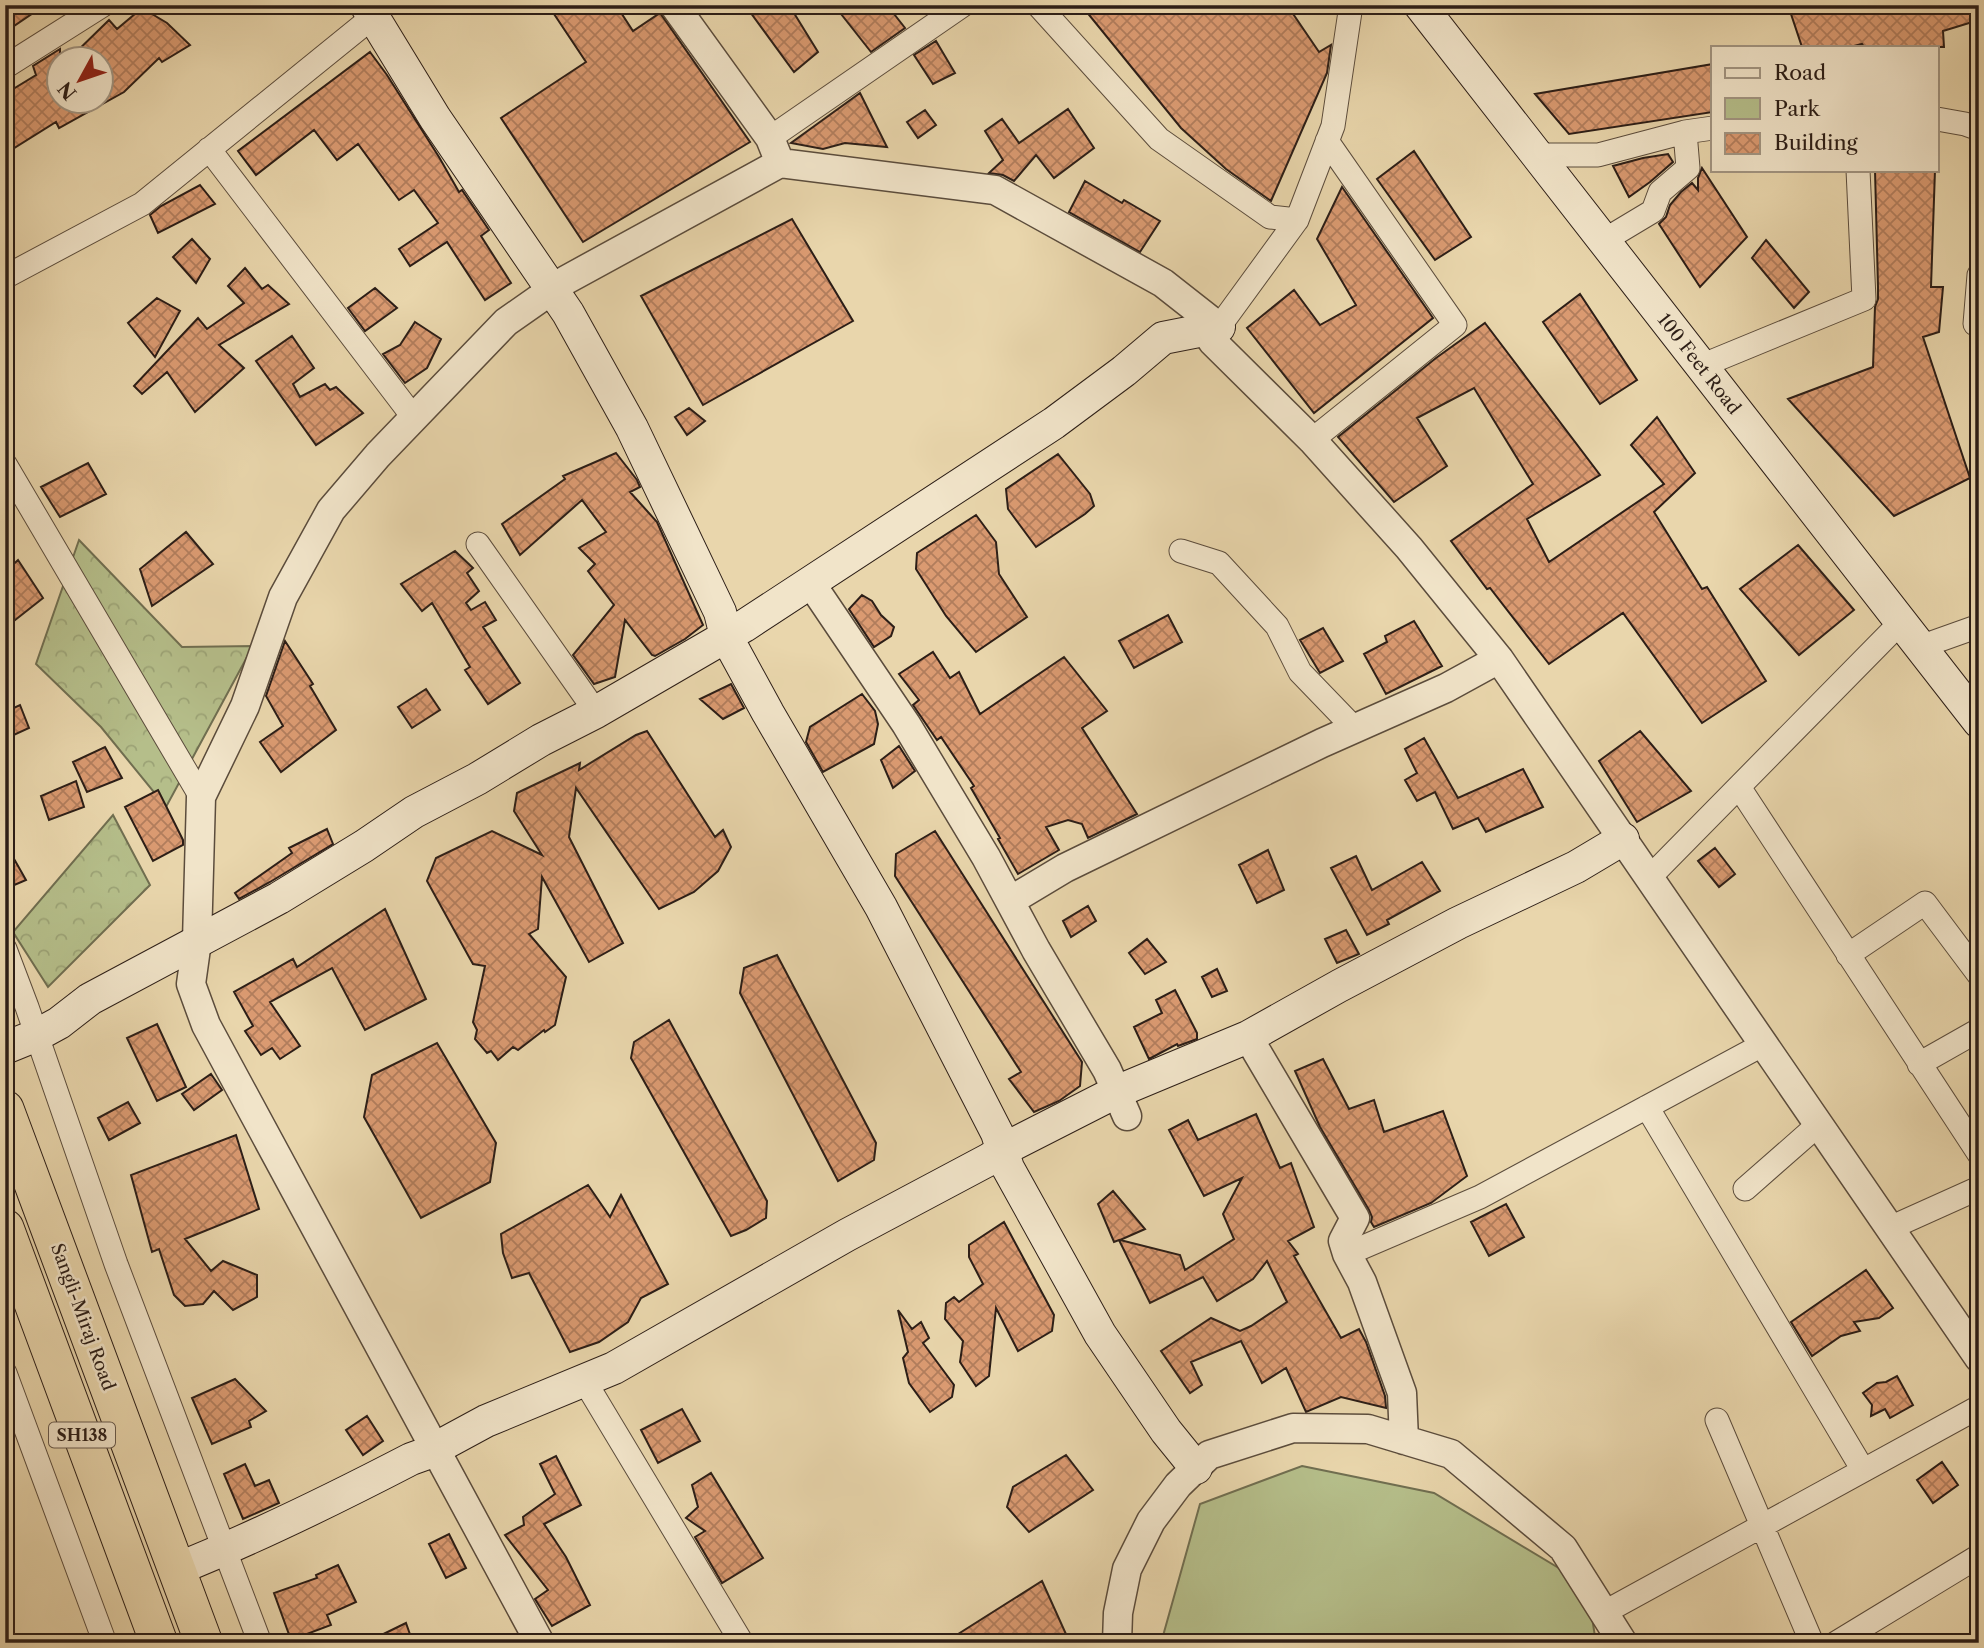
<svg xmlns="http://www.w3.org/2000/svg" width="1984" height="1648" font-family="'Libre Caslon Text',serif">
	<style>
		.green { fill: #b5be8a; stroke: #706e50; stroke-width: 2 }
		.forest { fill: url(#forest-crowns); stroke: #706e50; stroke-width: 2 }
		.building { fill: url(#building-cross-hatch); stroke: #2c1e17; stroke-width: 2 }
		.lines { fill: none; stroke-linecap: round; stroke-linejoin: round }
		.minor-casing { stroke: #5b4c3c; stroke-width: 25 }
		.tertiary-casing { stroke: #5b4c3c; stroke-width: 31 }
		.secondary-casing { stroke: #2c1e17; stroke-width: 34 }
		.trunk-casing { stroke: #2c1e17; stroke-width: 39 }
		.minor { stroke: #f1e4c9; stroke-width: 23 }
		.tertiary { stroke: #f1e4c9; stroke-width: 28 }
		.secondary { stroke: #f1e4c9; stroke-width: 32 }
		.trunk { stroke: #e9d6ac; stroke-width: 37 }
		.labels { text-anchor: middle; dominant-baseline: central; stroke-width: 5; stroke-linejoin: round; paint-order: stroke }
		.shield { fill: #f1e4c9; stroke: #67594c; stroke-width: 2 }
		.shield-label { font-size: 16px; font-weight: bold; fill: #2c1e17 }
		.street-label { font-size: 18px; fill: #2c1e17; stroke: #f1e4c9 }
	</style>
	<defs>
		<pattern id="forest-crowns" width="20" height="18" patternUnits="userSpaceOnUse" patternTransform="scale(1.75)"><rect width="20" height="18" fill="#b5be8a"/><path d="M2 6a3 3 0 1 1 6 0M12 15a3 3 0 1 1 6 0" fill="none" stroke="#9ca376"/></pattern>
		<pattern id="building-cross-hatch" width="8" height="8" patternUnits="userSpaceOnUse" patternTransform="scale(1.75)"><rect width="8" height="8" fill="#da9a71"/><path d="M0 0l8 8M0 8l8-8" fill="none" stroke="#b17d5c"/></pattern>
	</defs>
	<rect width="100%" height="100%" fill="#e9d6ac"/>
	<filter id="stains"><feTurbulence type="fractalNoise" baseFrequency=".00286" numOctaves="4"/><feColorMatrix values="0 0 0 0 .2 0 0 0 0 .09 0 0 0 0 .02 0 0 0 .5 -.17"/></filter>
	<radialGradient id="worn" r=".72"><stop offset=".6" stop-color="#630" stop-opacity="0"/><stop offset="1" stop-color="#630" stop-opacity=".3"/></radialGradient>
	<!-- green -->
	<path class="green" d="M 1302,1466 L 1434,1493 L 1587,1585 L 1596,1643 L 1161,1643 L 1200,1504 Z"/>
	<!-- forest -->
	<path class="forest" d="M 79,540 L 182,647 L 253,646 L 166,807 L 101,727 L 36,664 Z
		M 113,815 L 150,885 L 48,987 L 13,932 Z"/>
	<!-- building -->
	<path class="building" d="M 5,5 L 45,5 L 5,32 Z
		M 548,5 L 616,5 L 633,31 L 660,13 L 750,142 L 583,242 L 501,118 L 586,62 Z
		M 745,5 L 789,5 L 818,52 L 794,72 Z
		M 834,5 L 887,5 L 905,28 L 871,52 Z
		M 1081,5 L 1287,5 L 1319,52 L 1331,45 L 1327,73 L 1271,201 L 1226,169 L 1181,128 Z
		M 1829,5 L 1979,5 L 1979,20 L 1943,31 L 1944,47 L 1864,47 L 1862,44 L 1850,47 L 1802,47 L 1790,11 Z
		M 142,8 L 167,23 L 190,45 L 162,62 L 159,58 L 124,92 L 59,128 L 56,122 L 11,150 L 5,138 L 5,94 L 36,75 L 33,66 L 60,49 L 60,102 L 102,102 L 102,60 L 68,60 L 109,20 L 117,29 Z
		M 936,41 L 955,73 L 933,84 L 914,55 Z
		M 370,52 L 387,75 L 439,157 L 459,192 L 462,190 L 489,230 L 481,236 L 511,283 L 485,300 L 447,242 L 410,266 L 399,249 L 438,223 L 414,190 L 399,200 L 358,144 L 337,160 L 314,130 L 256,175 L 238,151 Z
		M 1713,64 L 1713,112 L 1569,134 L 1535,94 Z
		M 860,93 L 887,147 L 845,143 L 823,149 L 791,143 Z
		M 1068,109 L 1094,148 L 1054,178 L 1036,155 L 1014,181 L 1003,175 L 989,173 L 1003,160 L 985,131 L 1002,119 L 1019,143 Z
		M 925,110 L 936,125 L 918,138 L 907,122 Z
		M 1414,151 L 1471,237 L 1435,260 L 1377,179 Z
		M 1668,154 L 1673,162 L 1650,182 L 1629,197 L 1613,166 L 1643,158 Z
		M 1702,168 L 1747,237 L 1700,287 L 1659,224 L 1666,217 L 1670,205 L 1681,192 L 1692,183 L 1698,190 L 1698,178 Z
		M 1875,170 L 1935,170 L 1931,287 L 1943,287 L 1939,332 L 1923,337 L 1970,478 L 1894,516 L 1788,399 L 1873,367 L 1875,307 L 1878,299 L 1878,287 Z
		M 1085,181 L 1122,203 L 1124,200 L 1160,221 L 1140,252 L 1069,212 Z
		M 200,185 L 215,204 L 158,233 L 150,215 L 161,206 Z
		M 1342,187 L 1433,318 L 1314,413 L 1247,328 L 1294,290 L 1320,325 L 1356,305 L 1317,239 Z
		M 792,219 L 853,321 L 703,405 L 641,296 Z
		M 192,239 L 210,259 L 196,283 L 173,257 Z
		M 1766,240 L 1809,292 L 1794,308 L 1752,258 Z
		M 245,268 L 262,289 L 268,285 L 289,304 L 219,345 L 244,368 L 195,412 L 167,372 L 142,394 L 134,386 L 198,318 L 207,329 L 244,303 L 228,286 Z
		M 375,288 L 397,308 L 365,331 L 348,308 Z
		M 1580,294 L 1637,380 L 1600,404 L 1543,322 Z
		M 157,298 L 180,311 L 155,357 L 128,323 Z
		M 415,322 L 441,339 L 427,368 L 405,383 L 383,354 L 400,345 Z
		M 1485,323 L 1600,475 L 1527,519 L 1549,562 L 1664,484 L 1631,445 L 1657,417 L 1695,473 L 1654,512 L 1702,589 L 1707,587 L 1766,681 L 1702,723 L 1623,613 L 1549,664 L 1490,588 L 1487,589 L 1451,541 L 1533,484 L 1474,388 L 1417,418 L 1447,466 L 1394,502 L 1338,437 L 1436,358 Z
		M 292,336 L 314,368 L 293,384 L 300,397 L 325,384 L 330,390 L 336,387 L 363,413 L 316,445 L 256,361 Z
		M 689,408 L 705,421 L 687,435 L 675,417 Z
		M 616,453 L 637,480 L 640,487 L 630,492 L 657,522 L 703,625 L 685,639 L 655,656 L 652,655 L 625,620 L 615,677 L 594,684 L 573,655 L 614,605 L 588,571 L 595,564 L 579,548 L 606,532 L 582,500 L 520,555 L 502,524 L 565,479 L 563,476 Z
		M 1058,454 L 1090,494 L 1094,506 L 1085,514 L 1036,547 L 1008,509 L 1006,489 Z
		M 88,463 L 106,494 L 60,517 L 41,487 Z
		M 976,515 L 996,542 L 999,574 L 1027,617 L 976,652 L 946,616 L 916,569 L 917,553 Z
		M 186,532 L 213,564 L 152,606 L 140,569 Z
		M 1798,545 L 1854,610 L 1799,655 L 1740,589 Z
		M 455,551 L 473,568 L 467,573 L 479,591 L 466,603 L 471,610 L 485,602 L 496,620 L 483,627 L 520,683 L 488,704 L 465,670 L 470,667 L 432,603 L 422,611 L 401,584 Z
		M 18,560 L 43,598 L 5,628 L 5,572 Z
		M 862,595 L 872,601 L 881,615 L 894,627 L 891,636 L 874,647 L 849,609 Z
		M 1168,615 L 1182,642 L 1134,668 L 1119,641 Z
		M 1414,621 L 1442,666 L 1386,694 L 1364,654 L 1387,642 L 1385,636 Z
		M 1323,628 L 1343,661 L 1320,673 L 1300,640 Z
		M 285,641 L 313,684 L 310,686 L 336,730 L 281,772 L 260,742 L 283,726 L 266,696 Z
		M 933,652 L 950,678 L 959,672 L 980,714 L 1064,657 L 1107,711 L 1082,728 L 1137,814 L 1088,838 L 1082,824 L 1068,820 L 1046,827 L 1059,850 L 1018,874 L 998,839 L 1000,838 L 971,788 L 974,786 L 941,737 L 937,740 L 913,705 L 919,700 L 899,674 Z
		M 731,684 L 744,708 L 723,719 L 700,699 Z
		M 426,689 L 440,710 L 412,728 L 398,707 Z
		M 862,694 L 875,711 L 878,724 L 874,744 L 823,772 L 806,742 L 810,727 Z
		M 20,705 L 29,728 L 5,739 L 5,712 Z
		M 647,731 L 715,837 L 723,830 L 731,847 L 718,871 L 694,892 L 659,909 L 576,788 L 569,837 L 623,943 L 589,962 L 542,877 L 538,929 L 529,934 L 566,977 L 555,1025 L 545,1032 L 544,1030 L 518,1050 L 513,1047 L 498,1060 L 491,1051 L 487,1053 L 475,1039 L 477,1030 L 473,1022 L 485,966 L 473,964 L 469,957 L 427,881 L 436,858 L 492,831 L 542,855 L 514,811 L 517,793 L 580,763 L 579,770 L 636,735 Z
		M 1640,731 L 1691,791 L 1637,822 L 1599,761 Z
		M 1424,738 L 1458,798 L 1523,769 L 1543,807 L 1486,832 L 1478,818 L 1453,829 L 1435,792 L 1417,801 L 1405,780 L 1417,773 L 1405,749 Z
		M 899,746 L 915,771 L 893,788 L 881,760 Z
		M 105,747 L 122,778 L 87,792 L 73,762 Z
		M 76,781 L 84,807 L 49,820 L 41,796 Z
		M 158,790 L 183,840 L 183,845 L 153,861 L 125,807 Z
		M 327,829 L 333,844 L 270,882 L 239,899 L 235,893 L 292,853 L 289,848 Z
		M 935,831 L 1082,1062 L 1080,1086 L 1059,1101 L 1034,1112 L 1009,1079 L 1021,1072 L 895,876 L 896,854 Z
		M 5,843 L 26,880 L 5,889 Z
		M 1715,848 L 1735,874 L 1719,887 L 1698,861 Z
		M 1268,850 L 1284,890 L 1257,903 L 1239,865 Z
		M 1356,856 L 1372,890 L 1422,862 L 1440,891 L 1387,920 L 1389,924 L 1367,935 L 1331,868 Z
		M 1088,906 L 1096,921 L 1071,937 L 1063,921 Z
		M 385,909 L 426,999 L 365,1030 L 332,968 L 270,1002 L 300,1046 L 280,1059 L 272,1048 L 261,1055 L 245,1031 L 253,1026 L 234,992 L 293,959 L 297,967 Z
		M 1346,930 L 1359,954 L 1337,963 L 1325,939 Z
		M 1147,939 L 1166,962 L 1145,974 L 1129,953 Z
		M 777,955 L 876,1143 L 874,1160 L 838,1181 L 740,993 L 744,968 Z
		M 1217,969 L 1227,991 L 1212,997 L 1202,977 Z
		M 1175,990 L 1197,1033 L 1197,1039 L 1178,1046 L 1177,1044 L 1149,1059 L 1134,1027 L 1162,1013 L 1156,1000 Z
		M 669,1020 L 767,1201 L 766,1218 L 746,1230 L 731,1236 L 631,1058 L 634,1042 Z
		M 157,1024 L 186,1087 L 157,1101 L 127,1038 Z
		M 437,1043 L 496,1143 L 490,1182 L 421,1218 L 364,1117 L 372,1075 Z
		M 1323,1059 L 1349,1109 L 1374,1100 L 1384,1132 L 1443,1111 L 1467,1176 L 1431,1203 L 1374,1227 L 1371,1222 L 1372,1217 L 1369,1210 L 1320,1127 L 1295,1071 Z
		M 211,1074 L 222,1090 L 194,1110 L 182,1094 Z
		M 128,1102 L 140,1123 L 109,1140 L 98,1118 Z
		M 1256,1114 L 1280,1168 L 1291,1163 L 1314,1227 L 1288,1241 L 1298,1254 L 1294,1256 L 1341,1338 L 1359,1329 L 1366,1342 L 1385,1396 L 1386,1408 L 1341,1397 L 1306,1412 L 1286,1368 L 1262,1383 L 1241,1341 L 1191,1362 L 1202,1385 L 1190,1393 L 1161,1351 L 1211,1318 L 1240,1331 L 1251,1326 L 1287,1302 L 1267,1261 L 1253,1279 L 1217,1301 L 1203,1277 L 1150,1303 L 1119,1240 L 1114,1242 L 1098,1204 L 1113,1191 L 1145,1229 L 1120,1240 L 1180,1255 L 1185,1270 L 1234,1239 L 1223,1214 L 1242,1178 L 1204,1196 L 1169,1130 L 1188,1120 L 1198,1140 Z
		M 236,1135 L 259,1209 L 185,1239 L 211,1271 L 223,1261 L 257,1275 L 257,1297 L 233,1310 L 214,1291 L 203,1304 L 185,1306 L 174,1295 L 159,1249 L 152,1252 L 131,1175 Z
		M 588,1185 L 610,1217 L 621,1195 L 668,1284 L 641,1298 L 628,1322 L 599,1342 L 570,1352 L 529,1273 L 512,1278 L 503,1253 L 501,1234 Z
		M 1506,1204 L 1524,1237 L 1489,1256 L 1471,1222 Z
		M 1004,1222 L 1054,1315 L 1052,1331 L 1018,1351 L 996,1308 L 989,1376 L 976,1386 L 960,1362 L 963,1341 L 945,1319 L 946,1303 L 954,1297 L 959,1302 L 983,1284 L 969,1257 L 969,1245 Z
		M 1866,1270 L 1893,1308 L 1879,1318 L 1854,1322 L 1860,1331 L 1841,1336 L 1812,1356 L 1791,1322 Z
		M 898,1310 L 912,1329 L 921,1322 L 929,1338 L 923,1343 L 954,1385 L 952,1397 L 930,1412 L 909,1383 L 903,1358 L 908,1352 Z
		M 1897,1376 L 1913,1405 L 1890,1418 L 1885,1409 L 1871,1416 L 1872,1405 L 1863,1393 L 1877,1383 L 1886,1382 Z
		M 235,1379 L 266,1411 L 249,1421 L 251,1427 L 212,1444 L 192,1398 Z
		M 682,1409 L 700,1441 L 658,1463 L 641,1430 Z
		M 367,1416 L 383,1441 L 363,1455 L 346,1430 Z
		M 1066,1455 L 1093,1490 L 1029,1532 L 1007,1507 L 1013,1487 Z
		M 556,1456 L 581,1505 L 544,1524 L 566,1557 L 590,1605 L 552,1626 L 535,1599 L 548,1590 L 505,1535 L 524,1525 L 523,1517 L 555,1494 L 540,1464 Z
		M 1942,1462 L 1958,1485 L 1933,1503 L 1917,1480 Z
		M 245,1464 L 255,1486 L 269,1480 L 279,1503 L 243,1519 L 224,1474 Z
		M 711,1473 L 763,1558 L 722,1583 L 695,1537 L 705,1531 L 686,1518 L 698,1507 L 692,1485 Z
		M 449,1534 L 466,1568 L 446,1578 L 429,1544 Z
		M 338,1565 L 356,1602 L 327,1615 L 331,1625 L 291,1640 L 274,1593 L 317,1578 L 316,1575 Z
		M 1042,1581 L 1070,1643 L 944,1643 Z
		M 406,1623 L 413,1643 L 365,1643 Z"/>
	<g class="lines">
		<!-- minor casing -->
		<g class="minor-casing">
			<path id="minor" d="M 1038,5 L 1159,139 L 1270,217 L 1297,220
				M 5,67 L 103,5
				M 1937,119 L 1965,124 L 1979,129
				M 770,138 L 963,5
				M 209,149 L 414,418
				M 1536,155 L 1598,155 L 1685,132
				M 1603,241 L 1653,211 L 1660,192 L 1688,168 L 1685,132 L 1713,128
				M 5,277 L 142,204 L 374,16
				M 1975,324 L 1979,275
				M 1219,327 L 1297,220 L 1333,126 L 1351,5
				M 1701,366 L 1864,299 L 1858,170
				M 1312,440 L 1455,325 L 1327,141
				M 5,464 L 201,797
				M 478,544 L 596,712
				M 1181,551 L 1219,563 L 1277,626 L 1300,672 L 1354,728
				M 1920,647 L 1979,626
				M 1739,787 L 1979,1154
				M 1649,878 L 1901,622
				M 5,949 L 27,1007 L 116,1264 L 260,1643
				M 1848,955 L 1925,903 L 1979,975
				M 1919,1064 L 1979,1030
				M 1647,1107 L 1863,1470
				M 1745,1189 L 1819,1124
				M 1890,1228 L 1979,1188
				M 1347,1254 L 1480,1197 L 1764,1044
				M 5,1373 L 105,1643
				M 584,1380 L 742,1643
				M 1717,1420 L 1812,1643
				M 1605,1612 L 1979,1407
				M 1836,1643 L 1979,1556"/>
		</g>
		<!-- tertiary casing -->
		<g class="tertiary-casing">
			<path id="tertiary" d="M 674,5 L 770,138 L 780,163
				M 810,582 L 906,724 L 986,857 L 1036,950 L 1107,1070 L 1127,1116
				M 1010,901 L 1065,868 L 1322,743 L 1446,688 L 1499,659
				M 1248,1037 L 1355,1218 L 1343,1241 L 1347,1254 L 1362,1282 L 1402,1393 L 1404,1440
				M 540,1643 L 206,1025 L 191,984 L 197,941 L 201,797 L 245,706 L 283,597 L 331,510 L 378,455 L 506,322 L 566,280 L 780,163 L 995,190 L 1163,283 L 1219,327 L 1212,341 L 1312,440 L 1409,548 L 1499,659 L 1979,1358
				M 1117,1643 L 1118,1613 L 1127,1569 L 1151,1521 L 1178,1485 L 1209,1455 L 1293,1428 L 1368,1429 L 1451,1454 L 1563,1548 L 1623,1643"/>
		</g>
		<!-- secondary casing -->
		<g class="secondary-casing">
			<path id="secondary" d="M 366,5 L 435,118 L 568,313 L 632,428 L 720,612 L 726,636 L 768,713 L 881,907 L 997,1133 L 1008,1168 L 1100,1334 L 1166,1431 L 1196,1468
				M 1420,5 L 1979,722
				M 5,1048 L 37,1035 L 59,1023 L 90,999 L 279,898 L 364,846 L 414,812 L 477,779 L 541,740 L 596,712 L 744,626 L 1054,423 L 1124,371 L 1163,338 L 1219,327
				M 177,1569 C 257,1537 334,1499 411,1459 L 425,1454 L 486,1421 L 614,1368 L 847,1235 L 988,1160 L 1010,1146 L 1116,1092 L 1248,1037 L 1339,986 L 1458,923 L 1576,867 L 1623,839"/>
		</g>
		<!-- trunk casing -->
		<g class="trunk-casing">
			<path id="trunk" d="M 5,1109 L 204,1643
				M 5,1228 L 159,1643"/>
		</g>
		<!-- minor -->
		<use href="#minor" class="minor"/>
		<!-- tertiary -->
		<use href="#tertiary" class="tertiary"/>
		<!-- secondary -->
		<use href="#secondary" class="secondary"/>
		<!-- trunk -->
		<use href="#trunk" class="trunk"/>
	</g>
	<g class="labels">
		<!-- shield labels -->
		<rect class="shield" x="49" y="1422.5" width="66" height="25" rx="5"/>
		<g class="shield-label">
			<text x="82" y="1435">SH138</text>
		</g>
		<!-- street labels -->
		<g class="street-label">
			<text transform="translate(1699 364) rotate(52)">100 Feet Road</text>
			<text transform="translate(83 1317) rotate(70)">Sangli-Miraj Road</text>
		</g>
	</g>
	<!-- margin -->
	<rect width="1984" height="1648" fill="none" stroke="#e9d6ac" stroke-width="28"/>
	<rect x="7" y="7" width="1970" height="1634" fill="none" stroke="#2c1e17" stroke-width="3.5"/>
	<rect x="14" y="14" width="1956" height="1620" fill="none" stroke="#2c1e17" stroke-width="2"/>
	<!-- legend -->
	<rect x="1711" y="46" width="228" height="126" fill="#f1e4c9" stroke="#a29582" stroke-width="2"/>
	<rect x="1725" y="68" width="35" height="10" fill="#f1e4c9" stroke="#a29582" stroke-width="2"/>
	<text x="1774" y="80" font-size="21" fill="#2c1e17">Road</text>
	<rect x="1725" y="98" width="35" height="21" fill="#b5be8a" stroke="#a29582" stroke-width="2"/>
	<text x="1774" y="116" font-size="21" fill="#2c1e17">Park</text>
	<rect x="1725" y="133" width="35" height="21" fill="url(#building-cross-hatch)" stroke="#a29582" stroke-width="2"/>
	<text x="1774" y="150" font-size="21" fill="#2c1e17">Building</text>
	<!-- north arrow -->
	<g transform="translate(80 80) rotate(230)"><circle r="33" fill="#f1e4c9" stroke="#a29582" stroke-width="2"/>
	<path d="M0-5L12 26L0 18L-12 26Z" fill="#8f2418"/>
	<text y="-10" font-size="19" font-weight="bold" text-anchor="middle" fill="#2c1e17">N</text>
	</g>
	<rect width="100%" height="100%" filter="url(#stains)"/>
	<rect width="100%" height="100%" fill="url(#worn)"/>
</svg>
